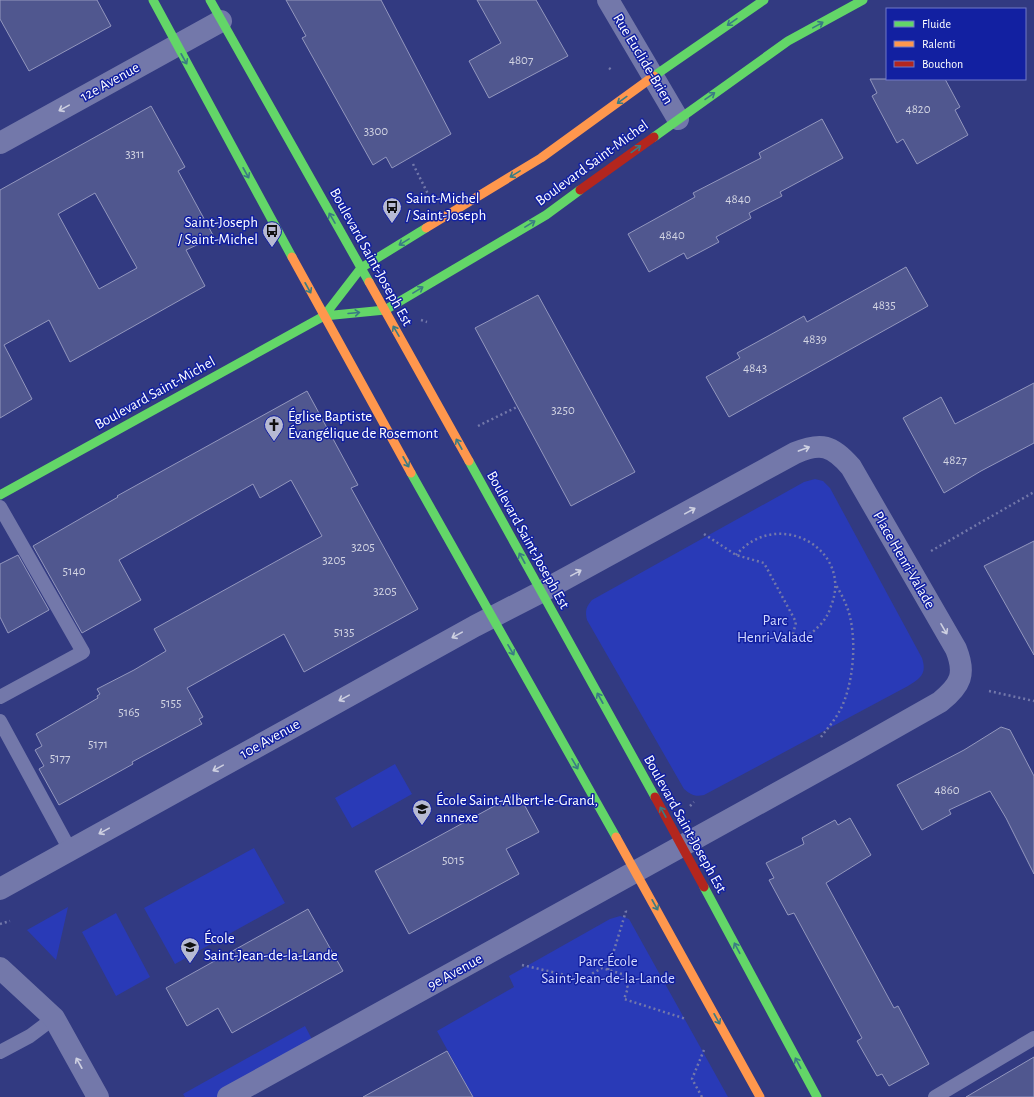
<svg xmlns="http://www.w3.org/2000/svg" width="1034" height="1097" font-family="'Alegreya Sans',sans-serif">
	<style>
		.green { fill: #293ab7 }
		.building { fill: #50578f; stroke: #9397be; fill-rule: evenodd }
		.lines { fill: none; stroke-linecap: round; stroke-linejoin: round }
		.path { stroke: #7378aa; stroke-width: 2.5; stroke-dasharray: 2 3; stroke-linecap: butt }
		.lane { stroke: #7378aa; stroke-width: 14 }
		.street { stroke: #7378aa; stroke-width: 22 }
		.fast { stroke: #63d668; stroke-width: 9 }
		.slow { stroke: #ff974d; stroke-width: 9 }
		.jam { stroke: #b3261e; stroke-width: 9 }
		.oneway { stroke: #3a7b84 }
		.oneway2 { stroke: #ced0e1 }
		.labels { text-anchor: middle; dominant-baseline: central; stroke-width: 3; stroke-linejoin: round; paint-order: stroke }
		.number-label { font-size: 13px; fill: #d3d5e3 }
		.street-label { font-size: 15px; fill: #fff; stroke: #1220a1 }
		.poi-label { font-size: 15px; fill: #fff; stroke: #1220a1; text-anchor: start }
		.park-label { font-size: 15px; fill: #d4d9fe; stroke: #1220a1 }
	</style>
	<rect width="100%" height="100%" fill="#323a81"/>
	<!-- green -->
	<path class="green" d="M 815,479 L 823,481 L 830,488 L 922,658 C 927,674 921,678 908,686 L 704,795 C 695,797 691,795 684,789 L 587,620 C 585,611 586,607 592,600 L 804,482 Z
		M 395,764 L 412,794 L 352,828 L 335,798 Z
		M 254,848 L 285,903 L 175,964 L 144,908 Z
		M 68,907 L 56,960 L 27,930 Z
		M 116,913 L 150,977 L 116,996 L 82,932 Z
		M 620,916 L 629,919 L 728,1097 L 473,1097 L 437,1031 L 514,987 L 509,976 L 610,919 Z
		M 305,1026 L 315,1045 L 222,1097 L 185,1097 L 183,1094 Z"/>
	<!-- building -->
	<path class="building" d="M 0,0 L 97,0 L 111,26 L 29,71 L 0,19 Z
		M 286,0 L 381,0 L 451,134 L 392,168 L 386,157 L 373,165 L 302,38 L 306,36 Z
		M 477,0 L 536,0 L 568,56 L 489,98 L 469,61 L 501,43 Z
		M 870,79 L 945,79 L 960,107 L 955,110 L 968,135 L 917,164 L 903,139 L 897,143 L 872,96 L 877,93 Z
		M 151,106 L 185,167 L 178,171 L 214,237 L 186,250 L 205,286 L 70,362 L 49,320 L 4,345 L 32,399 L 0,418 L 0,190 ZM 95,193 L 137,268 L 99,289 L 58,214 Z
		M 822,119 L 843,158 L 780,192 L 782,196 L 749,213 L 751,218 L 716,237 L 719,242 L 687,259 L 684,253 L 649,272 L 628,234 L 695,197 L 693,193 L 761,158 L 759,153 Z
		M 906,267 L 928,306 L 729,417 L 706,377 L 740,358 L 737,353 L 770,335 L 804,316 L 807,322 Z
		M 538,295 L 635,472 L 571,506 L 475,328 Z
		M 1034,383 L 1034,443 L 981,471 L 944,493 L 903,418 L 941,397 L 955,424 Z
		M 307,391 L 358,485 L 351,488 L 418,609 L 304,672 L 284,634 L 187,688 L 203,717 L 199,719 L 202,724 L 132,762 L 133,764 L 59,805 L 39,769 L 44,766 L 35,750 L 42,746 L 36,734 L 98,698 L 97,696 L 100,694 L 97,689 L 134,670 L 166,651 L 154,629 L 322,536 L 291,480 L 260,498 L 253,484 L 119,560 L 141,600 L 82,633 L 33,546 L 118,497 L 117,496 Z
		M 1034,541 L 1034,655 L 984,566 Z
		M 18,555 L 49,610 L 8,633 L 0,617 L 0,564 Z
		M 1001,727 L 1010,730 L 1034,776 L 1034,874 L 1006,818 L 990,791 L 949,810 L 951,814 L 922,830 L 897,785 L 964,750 Z
		M 518,793 L 539,832 L 506,849 L 519,874 L 409,934 L 375,871 Z
		M 850,818 L 871,855 L 826,883 L 894,1008 L 898,1006 L 929,1064 L 889,1086 L 882,1074 L 877,1076 L 857,1041 L 862,1038 L 794,913 L 788,915 L 769,880 L 774,878 L 766,863 L 804,844 L 802,838 L 835,820 L 838,825 Z
		M 308,909 L 343,971 L 232,1033 L 218,1008 L 187,1026 L 166,988 Z
		M 447,1051 L 473,1097 L 363,1097 Z
		M 1034,1057 L 1034,1097 L 966,1097 Z"/>
	<g class="lines">
		<!-- path -->
		<path class="path" d="M 609,68 L 613,71
			M 413,164 L 428,194
			M 421,320 L 427,322
			M 478,426 L 517,407
			M 704,534 L 736,555 L 764,563 L 796,622 L 792,639 C 806,639 812,633 821,624 C 826,618 829,613 831,606 C 854,550 778,506 736,555
			M 931,551 L 1034,492
			M 989,691 L 1034,701
			M 821,737 C 827,729 834,721 839,712 C 854,686 858,636 847,607 C 844,599 840,592 836,585
			M 690,806 L 694,802
			M 0,924 L 10,921
			M 522,965 L 587,980 L 593,973 L 602,968 L 622,974 L 628,988 L 624,999 L 686,1019
			M 608,970 L 626,911 L 625,909
			M 702,1097 L 692,1079 L 704,1050"/>
		<!-- lane -->
		<path class="lane" d="M 0,507 L 83,652 L 0,697
			M 0,721 L 70,850
			M 0,1052 L 30,1036 L 54,1018
			M 935,1097 L 1034,1038"/>
		<!-- street -->
		<path class="street" d="M 608,0 L 678,119
			M 0,143 L 221,21
			M 0,889 L 475,626 L 541,592 L 795,453 C 821,442 832,445 851,467 L 956,649 C 966,674 961,685 940,702 L 857,749 L 228,1097
			M 0,968 L 54,1018 L 98,1097"/>
		<!-- fast -->
		<path class="fast" d="M 153,0 L 292,257
			M 210,0 L 369,282
			M 654,76 L 764,0
			M 654,137 L 788,41 L 863,0
			M 324,316 L 385,310 L 546,215 L 580,190
			M 469,461 L 655,797
			M 411,473 L 616,837
			M 0,495 L 324,316 L 361,268 L 426,228
			M 704,887 L 817,1097"/>
		<!-- slow -->
		<path class="slow" d="M 426,228 L 541,158 L 654,76
			M 292,257 L 411,473
			M 369,282 L 469,461
			M 616,837 L 760,1097"/>
		<!-- jam -->
		<path class="jam" d="M 580,190 L 654,137
			M 655,797 L 704,887"/>
	</g>
	<!-- one-way arrows -->
	<defs><path id="oneway-shaft" d="M-6 0H5M1.5-3L5.5 0L1.5 3" fill="none" stroke-width="1.6" stroke-linecap="round" stroke-linejoin="round"/></defs>
	<g class="oneway">
		<use href="#oneway-shaft" transform="translate(732 22) rotate(145)"/>
		<use href="#oneway-shaft" transform="translate(818 25) rotate(-29)"/>
		<use href="#oneway-shaft" transform="translate(184 59) rotate(61)"/>
		<use href="#oneway-shaft" transform="translate(710 96) rotate(-35)"/>
		<use href="#oneway-shaft" transform="translate(622 100) rotate(144)"/>
		<use href="#oneway-shaft" transform="translate(636 149) rotate(-36)"/>
		<use href="#oneway-shaft" transform="translate(246 173) rotate(61)"/>
		<use href="#oneway-shaft" transform="translate(515 174) rotate(149)"/>
		<use href="#oneway-shaft" transform="translate(332 218) rotate(-120)"/>
		<use href="#oneway-shaft" transform="translate(530 224) rotate(-31)"/>
		<use href="#oneway-shaft" transform="translate(404 242) rotate(149)"/>
		<use href="#oneway-shaft" transform="translate(308 288) rotate(61)"/>
		<use href="#oneway-shaft" transform="translate(418 290) rotate(-31)"/>
		<use href="#oneway-shaft" transform="translate(354 313) rotate(-5)"/>
		<use href="#oneway-shaft" transform="translate(396 331) rotate(-120)"/>
		<use href="#oneway-shaft" transform="translate(459 444) rotate(-119)"/>
		<use href="#oneway-shaft" transform="translate(406 462) rotate(61)"/>
		<use href="#oneway-shaft" transform="translate(522 558) rotate(-119)"/>
		<use href="#oneway-shaft" transform="translate(511 650) rotate(60)"/>
		<use href="#oneway-shaft" transform="translate(600 698) rotate(-119)"/>
		<use href="#oneway-shaft" transform="translate(575 764) rotate(60)"/>
		<use href="#oneway-shaft" transform="translate(663 812) rotate(-119)"/>
		<use href="#oneway-shaft" transform="translate(655 905) rotate(61)"/>
		<use href="#oneway-shaft" transform="translate(737 948) rotate(-118)"/>
		<use href="#oneway-shaft" transform="translate(717 1019) rotate(61)"/>
		<use href="#oneway-shaft" transform="translate(798 1063) rotate(-118)"/>
	</g>
	<g class="oneway2">
		<use href="#oneway-shaft" transform="translate(64 108) rotate(151)"/>
		<use href="#oneway-shaft" transform="translate(804 449) rotate(-20)"/>
		<use href="#oneway-shaft" transform="translate(690 511) rotate(-29)"/>
		<use href="#oneway-shaft" transform="translate(576 573) rotate(-29)"/>
		<use href="#oneway-shaft" transform="translate(944 629) rotate(60)"/>
		<use href="#oneway-shaft" transform="translate(457 635) rotate(151)"/>
		<use href="#oneway-shaft" transform="translate(344 698) rotate(151)"/>
		<use href="#oneway-shaft" transform="translate(218 768) rotate(151)"/>
		<use href="#oneway-shaft" transform="translate(104 831) rotate(151)"/>
		<use href="#oneway-shaft" transform="translate(79 1063) rotate(-119)"/>
	</g>
	<!-- icons -->
	<defs>
		<g id="bus-pin" transform="scale(1)"><path d="M0 17L-7.5 6A9.5 9.5 0 1 1 7.5 6Z" fill="#b7bad3" stroke="#1220a1"/><path d="M-5-6H5V4H4V6H2V4H-2V6H-4V4H-5ZM-3.5-4V0h7V-4ZM-3.5 1.2v1.5H-2V1.2ZM2 1.2v1.5H3.5V1.2Z" fill="#111"/></g>
		<g id="church-pin" transform="scale(1)"><path d="M0 17L-7.5 6A9.5 9.5 0 1 1 7.5 6Z" fill="#b7bad3" stroke="#1220a1"/><path d="M-1.2-6h2.4v3.5h3.3v2.4h-3.3V6h-2.4V-.1h-3.3v-2.4h3.3Z" fill="#111"/></g>
		<g id="school-pin" transform="scale(1)"><path d="M0 17L-7.5 6A9.5 9.5 0 1 1 7.5 6Z" fill="#b7bad3" stroke="#1220a1"/><path d="M0-5L7-2L0 1L-7-2ZM-4 1L0 2.5L4 1V4Q0 6-4 4Z" fill="#111"/></g>
	</defs>
	<g fill-rule="evenodd">
		<use href="#bus-pin" x="392" y="207"/>
		<use href="#bus-pin" x="272" y="231"/>
		<use href="#church-pin" x="274" y="425"/>
		<use href="#school-pin" x="422" y="809"/>
		<use href="#school-pin" x="190" y="947"/>
	</g>
	<g class="labels">
		<!-- number labels -->
		<g class="number-label">
			<text x="521" y="60">4807</text>
			<text x="918" y="109">4820</text>
			<text x="376" y="131">3300</text>
			<text x="135" y="154">3311</text>
			<text x="738" y="199">4840</text>
			<text x="672" y="235">4840</text>
			<text x="884" y="305">4835</text>
			<text x="815" y="339">4839</text>
			<text x="755" y="368">4843</text>
			<text x="563" y="410">3250</text>
			<text x="955" y="460">4827</text>
			<text x="363" y="547">3205</text>
			<text x="334" y="560">3205</text>
			<text x="74" y="571">5140</text>
			<text x="385" y="591">3205</text>
			<text x="344" y="632">5135</text>
			<text x="171" y="703">5155</text>
			<text x="129" y="712">5165</text>
			<text x="98" y="744">5171</text>
			<text x="60" y="758">5177</text>
			<text x="947" y="790">4860</text>
			<text x="453" y="860">5015</text>
		</g>
		<!-- street labels -->
		<g class="street-label">
			<text transform="translate(643 59) rotate(59)">Rue Euclide-Brien</text>
			<text transform="translate(110 82) rotate(-29)">12e Avenue</text>
			<text transform="translate(592 163) rotate(-36)">Boulevard Saint-Michel</text>
			<text transform="translate(371 257) rotate(61)">Boulevard Saint-Joseph Est</text>
			<text transform="translate(155 393) rotate(-29)">Boulevard Saint-Michel</text>
			<text transform="translate(528 540) rotate(61)">Boulevard Saint-Joseph Est</text>
			<text transform="translate(904 560) rotate(60)">Place Henri-Valade</text>
			<text transform="translate(270 739) rotate(-29)">10e Avenue</text>
			<text transform="translate(685 824) rotate(61)">Boulevard Saint-Joseph Est</text>
			<text transform="translate(455 972) rotate(-29)">9e Avenue</text>
		</g>
		<!-- poi labels -->
		<g class="poi-label">
			<text x="406" y="198">Saint-Michel<tspan x="406" dy="17">/ Saint-Joseph</tspan></text>
			<text x="258" y="222" text-anchor="end">Saint-Joseph<tspan x="258" dy="17">/ Saint-Michel</tspan></text>
			<text x="288" y="416">Église Baptiste<tspan x="288" dy="17">Évangélique de Rosemont</tspan></text>
			<text x="436" y="800">École Saint-Albert-le-Grand,<tspan x="436" dy="17">annexe</tspan></text>
			<text x="204" y="938">École<tspan x="204" dy="17">Saint-Jean-de-la-Lande</tspan></text>
		</g>
		<!-- park labels -->
		<g class="park-label">
			<text x="775" y="620">Parc<tspan x="775" dy="17">Henri-Valade</tspan></text>
			<text x="608" y="961">Parc-École<tspan x="608" dy="17">Saint-Jean-de-la-Lande</tspan></text>
		</g>
	</g>
	<!-- legend -->
	<rect x="886" y="8" width="140" height="72" fill="#1220a1" stroke="#7179c7"/>
	<rect x="894" y="21" width="20" height="6" fill="#63d668" stroke="#7179c7"/>
	<text x="922" y="28" font-size="12" fill="#ffffff">Fluide</text>
	<rect x="894" y="41" width="20" height="6" fill="#ff974d" stroke="#7179c7"/>
	<text x="922" y="48" font-size="12" fill="#ffffff">Ralenti</text>
	<rect x="894" y="61" width="20" height="6" fill="#b3261e" stroke="#7179c7"/>
	<text x="922" y="68" font-size="12" fill="#ffffff">Bouchon</text>
</svg>
